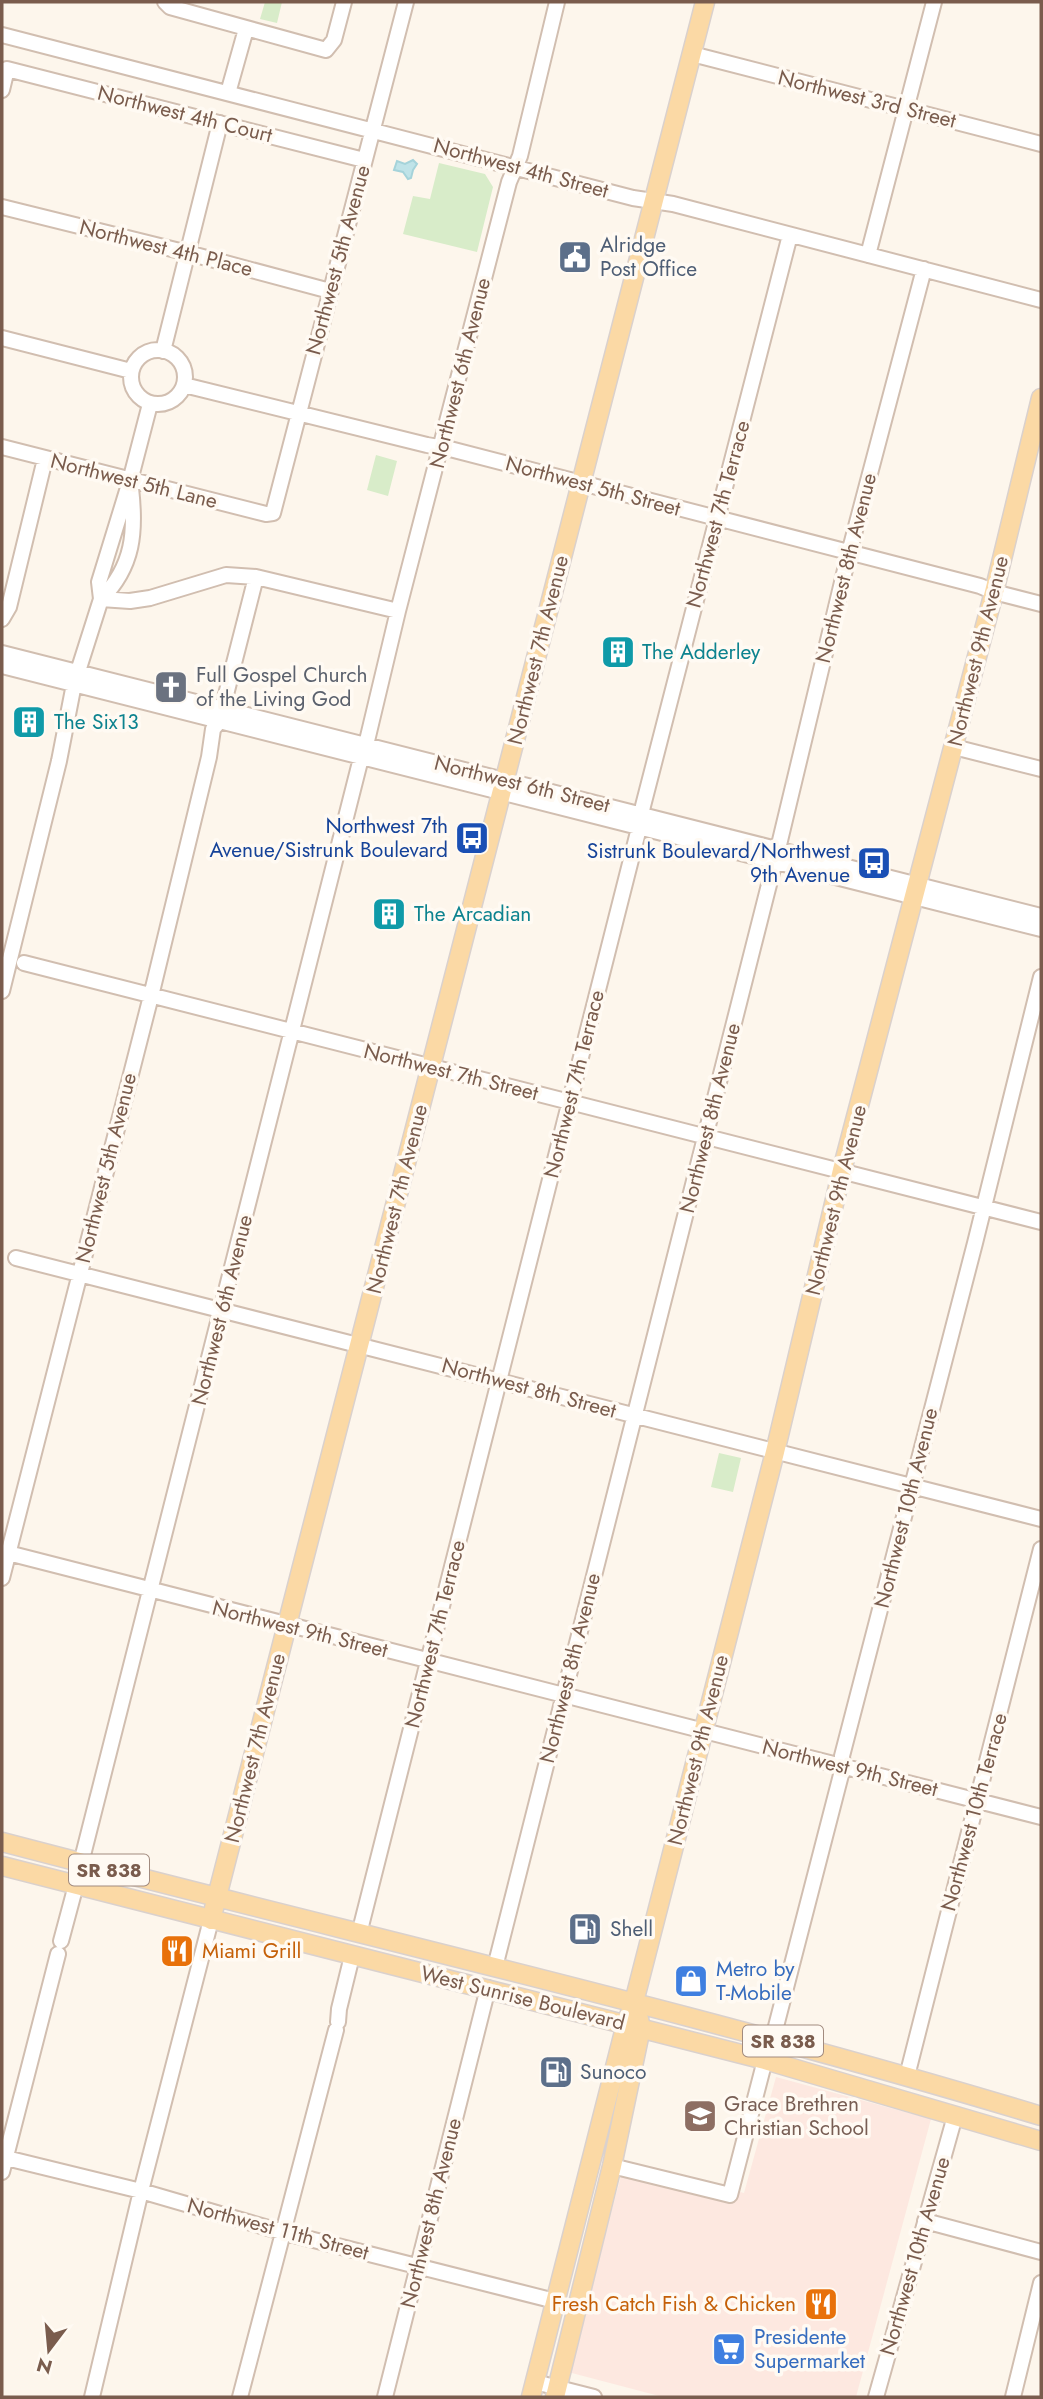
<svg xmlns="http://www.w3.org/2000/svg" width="1043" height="2399" font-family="Jost,sans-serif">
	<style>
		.commercial { fill: #fde8e0 }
		.green { fill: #d8ecc9 }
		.water { fill: #bfe3e8; stroke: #a5d3da; stroke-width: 2 }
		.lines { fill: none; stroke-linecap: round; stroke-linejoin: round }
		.minor-casing { stroke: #d1beb0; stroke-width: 18 }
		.major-casing { stroke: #dad1cd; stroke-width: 21 }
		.minor { stroke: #fff; stroke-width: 14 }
		.major { stroke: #fbd9a5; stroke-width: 18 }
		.labels { text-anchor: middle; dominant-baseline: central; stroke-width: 7; stroke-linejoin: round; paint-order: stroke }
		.shield { fill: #fffaf3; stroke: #a28b7f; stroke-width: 2 }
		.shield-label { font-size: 19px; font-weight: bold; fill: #7a5c4d }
		.street-label { font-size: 21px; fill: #7a5c4d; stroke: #fffaf3 }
		.service-label { font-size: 21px; fill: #4e5e75; stroke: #fffaf3; text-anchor: start }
		.culture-label { font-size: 21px; fill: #0d838f; stroke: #fffaf3; text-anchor: start }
		.worship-label { font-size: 21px; fill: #5b616d; stroke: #fffaf3; text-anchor: start }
		.transit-label { font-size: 21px; fill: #164399; stroke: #fffaf3; text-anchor: end }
		.food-label { font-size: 21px; fill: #c56008; stroke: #fffaf3; text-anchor: start }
		.shop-label { font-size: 21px; fill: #366cbe; stroke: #fffaf3; text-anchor: start }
		.education-label { font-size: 21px; fill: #785e54; stroke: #fffaf3; text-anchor: start }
	</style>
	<rect width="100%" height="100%" fill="#fdf6ec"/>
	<!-- commercial -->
	<path class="commercial" d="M 776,2077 L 931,2119 L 856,2397 L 663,2397 L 568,2372 L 625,2161 L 744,2193 Z"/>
	<!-- green -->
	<path class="green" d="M 265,2 L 282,2 L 277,23 L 260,19 Z
		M 439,163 L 485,174 L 493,187 L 477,252 L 403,234 L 413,196 L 430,199 Z
		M 376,455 L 397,461 L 388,496 L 367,490 Z
		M 719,1453 L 741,1458 L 733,1492 L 711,1487 Z"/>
	<!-- water -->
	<path class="water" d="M 413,160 L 417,164 L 413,170 L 411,178 L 408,179 L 403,172 L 394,170 L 397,161 L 405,164 Z"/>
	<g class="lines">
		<!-- minor casing -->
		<g class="minor-casing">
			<path id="minor" d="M 165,2 L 170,7 L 326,50 L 334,40 L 344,2
				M 2,35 L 633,198 L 673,204 L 1041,300
				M 692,54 L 1041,144
				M 2,90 L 7,69 L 364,160
				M 228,93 L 246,29
				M 2,207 L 188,253 L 330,291
				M 868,255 L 934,2
				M 2,338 L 131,371
				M131 377a27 27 0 1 1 54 0a27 27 0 1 1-54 0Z
				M 163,351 L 220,123
				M 184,385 L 427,445 L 450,449 L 980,586 L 994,592 L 1041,604
				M 2,447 L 266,514 L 273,513 L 406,2
				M 101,599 L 130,601 L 150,598 L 226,575 L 256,577 L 398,611
				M 101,599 C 134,566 136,531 131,488
				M 2,619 L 9,607 L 45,459
				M 2,653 L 1041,916
				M 2,666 L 1041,929
				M 366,745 L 398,611 L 509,182 L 520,156 L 557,2
				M 954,747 L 1041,769
				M 24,963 L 1041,1222
				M 2,991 L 59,761 L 74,684 L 101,599 L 99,582 L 130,481 L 150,404
				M 16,1258 L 1041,1519
				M 8,1553 L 1041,1817
				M 2,1578 L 151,996 L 209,757 L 213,729 L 219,722 L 256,577
				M 81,1863 L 361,758
				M 359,1934 L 639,828 L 643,806 L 790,235
				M 61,1941 L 76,1885
				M 495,1967 L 778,849 L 849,553 L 924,269
				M 338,2022 L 339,2009 L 352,1956
				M 773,2038 L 843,1767 L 842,1756 L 975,1243 L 1041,977
				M 907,2076 L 1041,1549
				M 2,2157 L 141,2191 L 282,2232 L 555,2301
				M 612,2166 L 730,2195 L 765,2060
				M 2,2172 L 58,1954
				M 925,2221 L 1041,2252
				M 535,2382 L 594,2397
				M 92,2397 L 141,2191 L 211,1920
				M 240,2397 L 336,2030
				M 385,2397 L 488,1988
				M 876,2397 L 955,2116
				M 1013,2397 L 1041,2283"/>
		</g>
		<!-- major casing -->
		<g class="major-casing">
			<path id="major" d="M 2,1842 C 348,1933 698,2012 1041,2116
				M 2,1866 L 765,2060 L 1041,2141
				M 211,1920 L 705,2
				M 531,2397 L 626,2024 L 634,2002 L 775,1452 L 842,1170 L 994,592 L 1041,398
				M 555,2397 L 612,2166 L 641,2028 L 639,2019"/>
		</g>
		<!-- minor -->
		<use href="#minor" class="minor"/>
		<!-- major -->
		<use href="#major" class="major"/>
	</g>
	<!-- icons -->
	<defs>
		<g id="civic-square" transform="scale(1.75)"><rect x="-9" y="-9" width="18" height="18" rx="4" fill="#5c6f8a" stroke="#fffaf3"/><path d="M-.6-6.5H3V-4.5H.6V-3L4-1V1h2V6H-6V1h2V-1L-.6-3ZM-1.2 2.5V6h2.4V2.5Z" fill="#fff"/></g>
		<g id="building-square" transform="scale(1.75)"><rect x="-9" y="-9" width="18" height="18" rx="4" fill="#0f9aa8" stroke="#fffaf3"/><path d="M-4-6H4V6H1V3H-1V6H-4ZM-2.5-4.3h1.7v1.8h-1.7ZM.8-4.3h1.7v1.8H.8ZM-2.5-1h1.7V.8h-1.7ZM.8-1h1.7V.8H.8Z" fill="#fff"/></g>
		<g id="church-square" transform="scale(1.75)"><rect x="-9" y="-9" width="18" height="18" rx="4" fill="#6b7280" stroke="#fffaf3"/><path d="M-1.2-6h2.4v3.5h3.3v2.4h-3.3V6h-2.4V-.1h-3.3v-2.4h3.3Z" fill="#fff"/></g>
		<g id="bus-square" transform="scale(1.75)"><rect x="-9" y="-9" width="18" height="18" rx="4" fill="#1a4fb4" stroke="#fffaf3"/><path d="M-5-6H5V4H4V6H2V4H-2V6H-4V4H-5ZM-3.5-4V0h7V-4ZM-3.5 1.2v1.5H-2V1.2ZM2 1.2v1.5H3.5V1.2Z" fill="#fff"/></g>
		<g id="fuel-square" transform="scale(1.75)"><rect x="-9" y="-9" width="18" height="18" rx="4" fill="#5c6f8a" stroke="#fffaf3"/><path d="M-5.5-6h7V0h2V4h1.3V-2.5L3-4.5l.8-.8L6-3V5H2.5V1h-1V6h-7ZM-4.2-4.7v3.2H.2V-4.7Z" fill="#fff"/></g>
		<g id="restaurant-square" transform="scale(1.75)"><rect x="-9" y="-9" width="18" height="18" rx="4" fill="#e8710a" stroke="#fffaf3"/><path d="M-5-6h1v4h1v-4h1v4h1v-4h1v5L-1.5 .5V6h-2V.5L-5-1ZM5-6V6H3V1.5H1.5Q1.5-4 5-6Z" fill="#fff"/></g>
		<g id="shop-square" transform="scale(1.75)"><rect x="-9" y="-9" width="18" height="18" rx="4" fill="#3f7fe0" stroke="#fffaf3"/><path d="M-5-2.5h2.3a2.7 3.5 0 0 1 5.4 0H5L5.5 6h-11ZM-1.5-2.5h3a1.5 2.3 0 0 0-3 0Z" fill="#fff"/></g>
		<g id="school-square" transform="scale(1.75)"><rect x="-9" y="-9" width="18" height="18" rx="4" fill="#8d6e63" stroke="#fffaf3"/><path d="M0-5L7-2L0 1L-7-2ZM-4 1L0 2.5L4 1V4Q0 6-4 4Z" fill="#fff"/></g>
		<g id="supermarket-square" transform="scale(1.75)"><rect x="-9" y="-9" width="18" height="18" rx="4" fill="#3f7fe0" stroke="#fffaf3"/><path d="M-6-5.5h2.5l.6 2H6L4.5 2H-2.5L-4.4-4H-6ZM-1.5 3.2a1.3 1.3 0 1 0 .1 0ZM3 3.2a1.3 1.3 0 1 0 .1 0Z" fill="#fff"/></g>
	</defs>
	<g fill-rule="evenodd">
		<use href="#civic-square" x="575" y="257"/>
		<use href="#building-square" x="618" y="652"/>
		<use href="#church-square" x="171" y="687"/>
		<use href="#building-square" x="29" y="722"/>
		<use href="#bus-square" x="472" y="838"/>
		<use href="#bus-square" x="874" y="863"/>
		<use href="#building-square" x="389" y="914"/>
		<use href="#fuel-square" x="585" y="1929"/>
		<use href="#restaurant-square" x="177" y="1951"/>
		<use href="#shop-square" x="691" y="1981"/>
		<use href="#fuel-square" x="556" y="2072"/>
		<use href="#school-square" x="700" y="2116"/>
		<use href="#restaurant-square" x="821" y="2304"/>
		<use href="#supermarket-square" x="729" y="2349"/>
	</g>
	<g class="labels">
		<!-- shield labels -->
		<g class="shield">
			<rect x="69" y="1854.5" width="80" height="31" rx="5"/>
			<rect x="743" y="2025.5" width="80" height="31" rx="5"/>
		</g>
		<g class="shield-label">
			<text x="109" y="1870">SR 838</text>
			<text x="783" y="2041">SR 838</text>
		</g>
		<!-- street labels -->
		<g class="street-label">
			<text transform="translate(867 99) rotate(14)">Northwest 3rd Street</text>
			<text transform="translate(185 114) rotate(14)">Northwest 4th Court</text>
			<text transform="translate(521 168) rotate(15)">Northwest 4th Street</text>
			<text transform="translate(166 248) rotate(14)">Northwest 4th Place</text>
			<text transform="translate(338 260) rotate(-75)">Northwest 5th Avenue</text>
			<text transform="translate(460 373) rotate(-76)">Northwest 6th Avenue</text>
			<text transform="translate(134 481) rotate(14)">Northwest 5th Lane</text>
			<text transform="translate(593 486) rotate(15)">Northwest 5th Street</text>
			<text transform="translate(718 514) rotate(-75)">Northwest 7th Terrace</text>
			<text transform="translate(846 568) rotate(-76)">Northwest 8th Avenue</text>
			<text transform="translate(538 650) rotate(-76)">Northwest 7th Avenue</text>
			<text transform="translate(978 651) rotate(-76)">Northwest 9th Avenue</text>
			<text transform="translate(522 784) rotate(14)">Northwest 6th Street</text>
			<text transform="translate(451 1072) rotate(14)">Northwest 7th Street</text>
			<text transform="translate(574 1084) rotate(-76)">Northwest 7th Terrace</text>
			<text transform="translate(710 1118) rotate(-76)">Northwest 8th Avenue</text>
			<text transform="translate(106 1168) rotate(-76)">Northwest 5th Avenue</text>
			<text transform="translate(397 1199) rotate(-76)">Northwest 7th Avenue</text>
			<text transform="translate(836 1200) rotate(-76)">Northwest 9th Avenue</text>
			<text transform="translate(222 1310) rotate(-76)">Northwest 6th Avenue</text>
			<text transform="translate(529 1388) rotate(15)">Northwest 8th Street</text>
			<text transform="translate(906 1508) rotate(-76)">Northwest 10th Avenue</text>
			<text transform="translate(300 1629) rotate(14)">Northwest 9th Street</text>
			<text transform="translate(435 1634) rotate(-76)">Northwest 7th Terrace</text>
			<text transform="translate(570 1668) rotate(-76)">Northwest 8th Avenue</text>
			<text transform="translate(255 1748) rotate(-76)">Northwest 7th Avenue</text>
			<text transform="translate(698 1750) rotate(-76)">Northwest 9th Avenue</text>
			<text transform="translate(850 1768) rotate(14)">Northwest 9th Street</text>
			<text transform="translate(974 1812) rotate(-75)">Northwest 10th Terrace</text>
			<text transform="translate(523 1998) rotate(14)">West Sunrise Boulevard</text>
			<text transform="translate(431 2213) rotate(-76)">Northwest 8th Avenue</text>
			<text transform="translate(278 2229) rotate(15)">Northwest 11th Street</text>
			<text transform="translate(915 2256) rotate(-74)">Northwest 10th Avenue</text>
		</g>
		<!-- service labels -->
		<g class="service-label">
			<text x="600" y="245">Alridge<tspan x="600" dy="24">Post Office</tspan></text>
			<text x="610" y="1929">Shell</text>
			<text x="580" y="2072">Sunoco</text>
		</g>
		<!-- culture labels -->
		<g class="culture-label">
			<text x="642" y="652">The Adderley</text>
			<text x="54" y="722">The Six13</text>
			<text x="414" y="914">The Arcadian</text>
		</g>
		<!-- worship labels -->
		<g class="worship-label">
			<text x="196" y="675">Full Gospel Church<tspan x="196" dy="24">of the Living God</tspan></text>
		</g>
		<!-- transit labels -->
		<g class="transit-label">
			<text x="448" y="826">Northwest 7th<tspan x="448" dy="24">Avenue/Sistrunk Boulevard</tspan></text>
			<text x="850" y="851">Sistrunk Boulevard/Northwest<tspan x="850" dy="24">9th Avenue</tspan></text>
		</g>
		<!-- food labels -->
		<g class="food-label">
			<text x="202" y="1951">Miami Grill</text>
			<text x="796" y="2304" text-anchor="end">Fresh Catch Fish &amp; Chicken</text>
		</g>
		<!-- shop labels -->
		<g class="shop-label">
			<text x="716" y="1969">Metro by<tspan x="716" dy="24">T-Mobile</tspan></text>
			<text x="754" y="2337">Presidente<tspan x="754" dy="24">Supermarket</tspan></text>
		</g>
		<!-- education labels -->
		<g class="education-label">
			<text x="724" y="2104">Grace Brethren<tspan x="724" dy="24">Christian School</tspan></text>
		</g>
	</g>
	<!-- border -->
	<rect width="1043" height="2399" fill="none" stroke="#7a5c4d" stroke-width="7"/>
	<!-- north arrow -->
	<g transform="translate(49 2350) rotate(196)" stroke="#fffaf3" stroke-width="5" paint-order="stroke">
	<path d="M0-5L12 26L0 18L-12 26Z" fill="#7a5c4d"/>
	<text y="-10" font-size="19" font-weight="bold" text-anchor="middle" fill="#7a5c4d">N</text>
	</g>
</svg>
